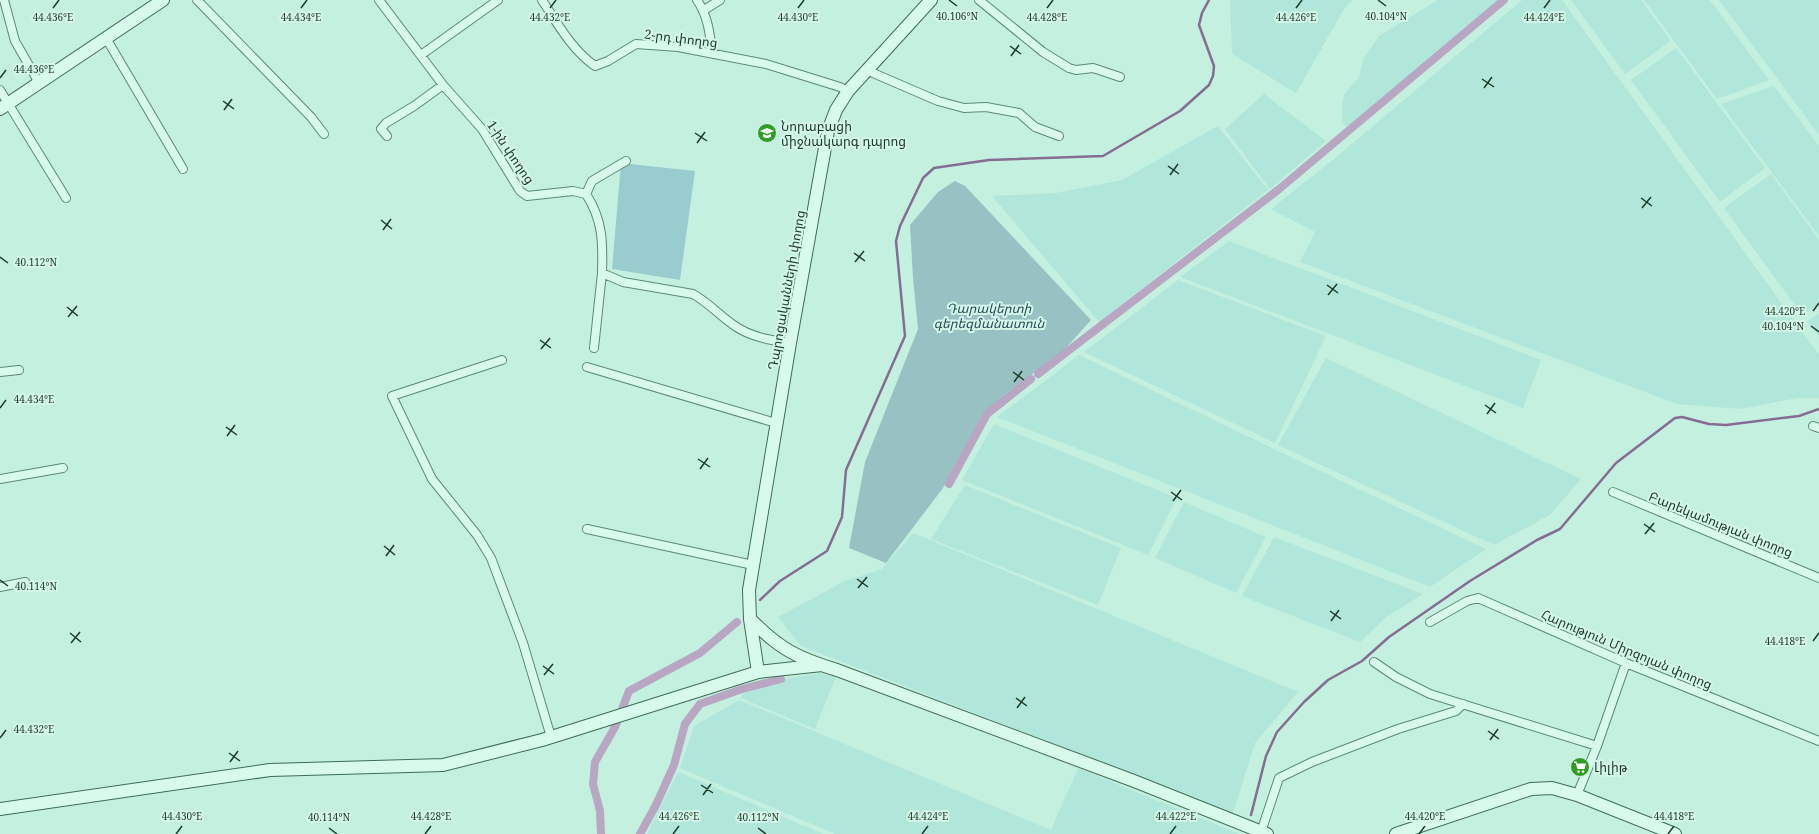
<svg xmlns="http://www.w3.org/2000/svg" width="1819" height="834" font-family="'Noto Serif','Noto Sans Armenian',serif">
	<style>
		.farmland { fill: #b1e6da }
		.green { fill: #98cccf }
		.cemetery { fill: #97c1c3 }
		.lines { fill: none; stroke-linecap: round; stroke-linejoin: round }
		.stream { stroke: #866c92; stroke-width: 2.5 }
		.canal { stroke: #b8a6c3; stroke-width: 8 }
		.minor-casing { stroke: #5a8b71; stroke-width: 10 }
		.secondary-casing { stroke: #3d6d52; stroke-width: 14 }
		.minor { stroke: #d8faed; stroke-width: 8 }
		.secondary { stroke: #d8faed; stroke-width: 12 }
		.ticks { fill: none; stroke: #1e3b2a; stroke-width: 1.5 }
		.labels { text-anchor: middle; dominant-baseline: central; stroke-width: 4; stroke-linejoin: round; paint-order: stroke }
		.street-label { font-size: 13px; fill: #1e3b2a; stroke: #d4f7ea }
		.poi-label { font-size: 13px; fill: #1e3b2a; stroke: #d4f7ea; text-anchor: start }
		.park-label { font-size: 13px; font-style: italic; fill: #244f58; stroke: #d4f7ea }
		.ticks-label { font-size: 10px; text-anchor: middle; fill: #1e3b2a; stroke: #d4f7ea; stroke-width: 4; stroke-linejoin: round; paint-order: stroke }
	</style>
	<rect width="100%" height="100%" fill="#c4f0e0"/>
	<!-- farmland -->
	<path class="farmland" d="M 1230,0 L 1352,0 L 1344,9 L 1296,93 L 1232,54 Z
		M 1438,0 L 1500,0 L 1349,129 L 1342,122 L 1342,105 L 1344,95 L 1359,77 L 1363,60 L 1379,36 Z
		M 1522,0 L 1562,0 L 1819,355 L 1819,398 L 1797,398 L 1741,409 L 1677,404 L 1300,262 L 1315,232 L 1271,209 L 1340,154 Z
		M 1571,0 L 1641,0 L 1671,41 L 1625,74 Z
		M 1644,0 L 1710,0 L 1769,80 L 1717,99 Z
		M 1719,0 L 1819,0 L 1819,135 Z
		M 1676,48 L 1765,168 L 1720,202 L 1631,80 Z
		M 1774,86 L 1819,146 L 1819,236 L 1721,104 Z
		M 1264,94 L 1326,141 L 1270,189 L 1225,129 Z
		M 1218,126 L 1268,190 L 1099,322 L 992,196 L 1056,193 L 1122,180 Z
		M 1771,174 L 1819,240 L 1819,304 L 1802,315 L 1724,208 Z
		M 1229,241 L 1541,360 L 1523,408 L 1180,277 Z
		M 1178,280 L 1326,336 L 1275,443 L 1084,352 Z
		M 1819,314 L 1819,337 L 1807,321 Z
		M 1079,355 L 1278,451 L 1486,549 L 1430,587 L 997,417 Z
		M 1326,358 L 1581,479 L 1550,515 L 1494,545 L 1278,445 Z
		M 994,424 L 1177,498 L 1148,555 L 962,480 Z
		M 965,485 L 1121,548 L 1098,605 L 931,539 Z
		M 1184,502 L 1266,537 L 1236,593 L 1155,558 Z
		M 913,533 L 1298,692 L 1255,743 L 1233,813 L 801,646 L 778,617 L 845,581 L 882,569 Z
		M 1274,537 L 1423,594 L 1386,617 L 1360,642 L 1242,596 Z
		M 821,673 L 836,677 L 815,729 L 741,698 L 744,692 L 789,678 Z
		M 739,700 L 1051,830 L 1078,768 L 1239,834 L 835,834 L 680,768 L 694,726 Z
		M 678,772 L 823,834 L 647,834 Z"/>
	<!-- green -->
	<path class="green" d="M 621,163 L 695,171 L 680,280 L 612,269 Z"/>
	<!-- cemetery -->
	<path class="cemetery" d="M 955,181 L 965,186 L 1091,320 L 1064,350 L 1003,396 L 982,415 L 943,488 L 886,563 L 849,548 L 865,462 L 918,329 L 913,278 L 910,225 L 938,192 Z"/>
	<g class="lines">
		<!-- stream -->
		<path class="stream" d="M 760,600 L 780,581 L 827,551 L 842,517 L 846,470 L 905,336 L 896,241 L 900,226 L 923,178 L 934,168 L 989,160 L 1103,156 L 1180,111 L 1209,85 L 1213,76 L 1214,66 L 1199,25 L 1202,13 L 1209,0
			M 1251,815 L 1266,756 L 1277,732 L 1304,702 L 1328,680 L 1362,661 L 1389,637 L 1470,581 L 1537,540 L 1560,529 L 1616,463 L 1675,418 L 1682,417 L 1709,424 L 1726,425 L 1799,416 L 1819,409"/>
		<!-- canal -->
		<path class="canal" d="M 1038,374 L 1278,190 L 1504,0
			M 949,484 L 987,414 L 1031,379
			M 601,834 L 600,811 L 593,784 L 595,762 L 615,727 L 629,691 L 700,653 L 737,622
			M 640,834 L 656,805 L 674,765 L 685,724 L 700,704 L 742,689 L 781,679"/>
		<!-- minor casing -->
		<g class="minor-casing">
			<path id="minor" d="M 4,0 L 15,41 L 39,83
				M 197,0 L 311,117 L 324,134
				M 379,0 L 443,85 L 482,129 L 520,191 L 527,196 L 573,191 L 586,194 C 603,220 603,243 602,273 L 623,282 L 693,294 C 709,303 720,316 735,326 C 751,337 770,340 790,343
				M 542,0 C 557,23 572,50 595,66 L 608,61 L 636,44 L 678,47 L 766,64 L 840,87 L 848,91
				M 697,0 C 708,16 710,34 712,53
				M 979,0 L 1043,52 L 1069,68 L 1076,70 L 1093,68 L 1120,77
				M 704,10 L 720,0
				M 106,38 L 183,169
				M 421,55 L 498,0
				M 868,69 L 873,73 L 938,101 L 964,108 L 986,107 L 1019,113 L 1035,127 L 1059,136
				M 0,90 L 66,198
				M 387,136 L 381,129 L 386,123 L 414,106 L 443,85
				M 586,194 L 592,181 L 626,161
				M 594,348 L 602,273
				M 502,360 L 392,396 L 432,479 L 477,535 L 491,558 L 523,643 L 551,737
				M 587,367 L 776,423
				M 0,372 L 19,370
				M 1813,426 L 1819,428
				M 0,479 L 63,468
				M 1613,492 L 1819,578
				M 587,529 L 753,565
				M 0,587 L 25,582
				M 1430,622 L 1467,601 L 1478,598 L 1626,663 L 1819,741
				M 1374,662 L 1396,677 L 1430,694 L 1597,746
				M 1577,795 L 1597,746 L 1626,663
				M 1261,832 L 1279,778 L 1312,762 L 1398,729 L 1456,711 L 1463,704"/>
		</g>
		<!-- secondary casing -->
		<g class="secondary-casing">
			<path id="secondary" d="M 0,109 L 163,0
				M 750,619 C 780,649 797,658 837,670 L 1134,781 L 1267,834
				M 758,672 L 750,619 L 749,590 L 790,343 L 828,131 L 836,110 L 848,91 L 931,0
				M 0,809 L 270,770 L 443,765 L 542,740 L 758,672 L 822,665
				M 1396,834 L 1531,789 L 1552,788 L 1577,795 L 1675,834"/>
		</g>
		<!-- minor -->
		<use href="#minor" class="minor"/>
		<!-- secondary -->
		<use href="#secondary" class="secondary"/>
	</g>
	<!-- ticks -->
	<path class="ticks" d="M 949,0 L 957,6M 1378,0 L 1386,6M 53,8 L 59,0M 301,8 L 307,0M 550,8 L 556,0M 798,8 L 804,0M 1047,8 L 1053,0M 1296,8 L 1302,0M 1544,8 L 1550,0M 1010,46 L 1021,54M 1011,56 L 1019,45M 0,78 L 6,70M 1482,79 L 1494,87M 1484,88 L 1492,77M 223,101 L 234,109M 224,110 L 232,99M 695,133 L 707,141M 697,143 L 705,132M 1168,166 L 1179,174M 1170,175 L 1178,164M 1641,198 L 1652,206M 1642,208 L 1651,197M 381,220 L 392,229M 383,230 L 391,219M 854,253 L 865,261M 0,257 L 8,263M 855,262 L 864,251M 1327,285 L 1338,293M 1328,295 L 1337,284M 67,307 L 78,316M 1813,311 L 1819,303M 68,317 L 77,306M 1811,326 L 1819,332M 540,340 L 551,348M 541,349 L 550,338M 1013,372 L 1024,380M 1014,382 L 1022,371M 1485,405 L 1496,413M 0,408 L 6,400M 1487,414 L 1495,403M 226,427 L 237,435M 227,436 L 235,425M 698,459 L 710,467M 700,469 L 708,458M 1171,492 L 1182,500M 1173,501 L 1181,490M 1644,524 L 1655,532M 1645,534 L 1654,523M 384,546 L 395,555M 386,556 L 394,545M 857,579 L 868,587M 0,580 L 8,586M 858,588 L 867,577M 1330,611 L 1341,619M 1331,621 L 1339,610M 70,633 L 81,642M 1813,641 L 1819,633M 71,643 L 80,632M 543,666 L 554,674M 544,675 L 553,664M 1016,698 L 1027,706M 1017,708 L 1025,697M 1488,731 L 1499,739M 0,738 L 6,730M 1490,740 L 1498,729M 229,753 L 240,761M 230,762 L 238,751M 701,785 L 713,793M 703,795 L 711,784M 329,828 L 337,834M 758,828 L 766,834M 176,834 L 182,826M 425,834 L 431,826M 673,834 L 679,826M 922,834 L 928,826M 1170,834 L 1176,826M 1419,834 L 1425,826M 1668,834 L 1674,826"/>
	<!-- icons -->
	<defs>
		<g id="school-disc" transform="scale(1)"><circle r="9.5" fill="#319d27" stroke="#d4f7ea"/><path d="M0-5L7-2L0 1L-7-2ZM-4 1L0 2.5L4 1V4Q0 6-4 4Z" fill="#fff"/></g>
		<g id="supermarket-disc" transform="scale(1)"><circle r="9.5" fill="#319d27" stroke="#d4f7ea"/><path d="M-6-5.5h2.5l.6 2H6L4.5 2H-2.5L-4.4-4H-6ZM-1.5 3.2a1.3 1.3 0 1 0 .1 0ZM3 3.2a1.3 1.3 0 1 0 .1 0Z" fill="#fff"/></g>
	</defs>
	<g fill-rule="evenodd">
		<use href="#school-disc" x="767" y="133"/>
		<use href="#supermarket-disc" x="1580" y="767"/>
	</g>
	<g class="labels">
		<!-- street labels -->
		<g class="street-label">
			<text transform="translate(681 38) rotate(7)">2-րդ փողոց</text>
			<text transform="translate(511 152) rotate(56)">1-ին փողոց</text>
			<text transform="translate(786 290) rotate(-80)">Դպրոցականների փողոց</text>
			<text transform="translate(1721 524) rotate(22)">Բարեկամության փողոց</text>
			<text transform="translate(1627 649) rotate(23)">Հարություն Միրզոյան փողոց</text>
		</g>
		<!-- poi labels -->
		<g class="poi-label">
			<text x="781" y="126">Նորաբացի<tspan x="781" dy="15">միջնակարգ դպրոց</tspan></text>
			<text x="1594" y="767">Լիլիթ</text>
		</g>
		<!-- park labels -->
		<g class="park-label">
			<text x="989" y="308">Դարակերտի<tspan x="989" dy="15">գերեզմանատուն</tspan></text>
		</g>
	</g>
	<g class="ticks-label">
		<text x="1386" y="20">40.104°N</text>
		<text x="957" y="20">40.106°N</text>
		<text x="53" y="21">44.436°E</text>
		<text x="301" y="21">44.434°E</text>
		<text x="550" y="21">44.432°E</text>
		<text x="798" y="21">44.430°E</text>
		<text x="1047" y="21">44.428°E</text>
		<text x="1296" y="21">44.426°E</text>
		<text x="1544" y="21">44.424°E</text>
		<text x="34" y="73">44.436°E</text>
		<text x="36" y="266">40.112°N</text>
		<text x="1785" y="315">44.420°E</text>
		<text x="1783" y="330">40.104°N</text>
		<text x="34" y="403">44.434°E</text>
		<text x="36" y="590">40.114°N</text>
		<text x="1785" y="645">44.418°E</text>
		<text x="34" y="733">44.432°E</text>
		<text x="182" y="820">44.430°E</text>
		<text x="431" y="820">44.428°E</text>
		<text x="679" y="820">44.426°E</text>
		<text x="928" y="820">44.424°E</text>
		<text x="1176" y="820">44.422°E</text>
		<text x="1425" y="820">44.420°E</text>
		<text x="1674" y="820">44.418°E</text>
		<text x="329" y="821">40.114°N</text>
		<text x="758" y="821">40.112°N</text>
	</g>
</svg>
